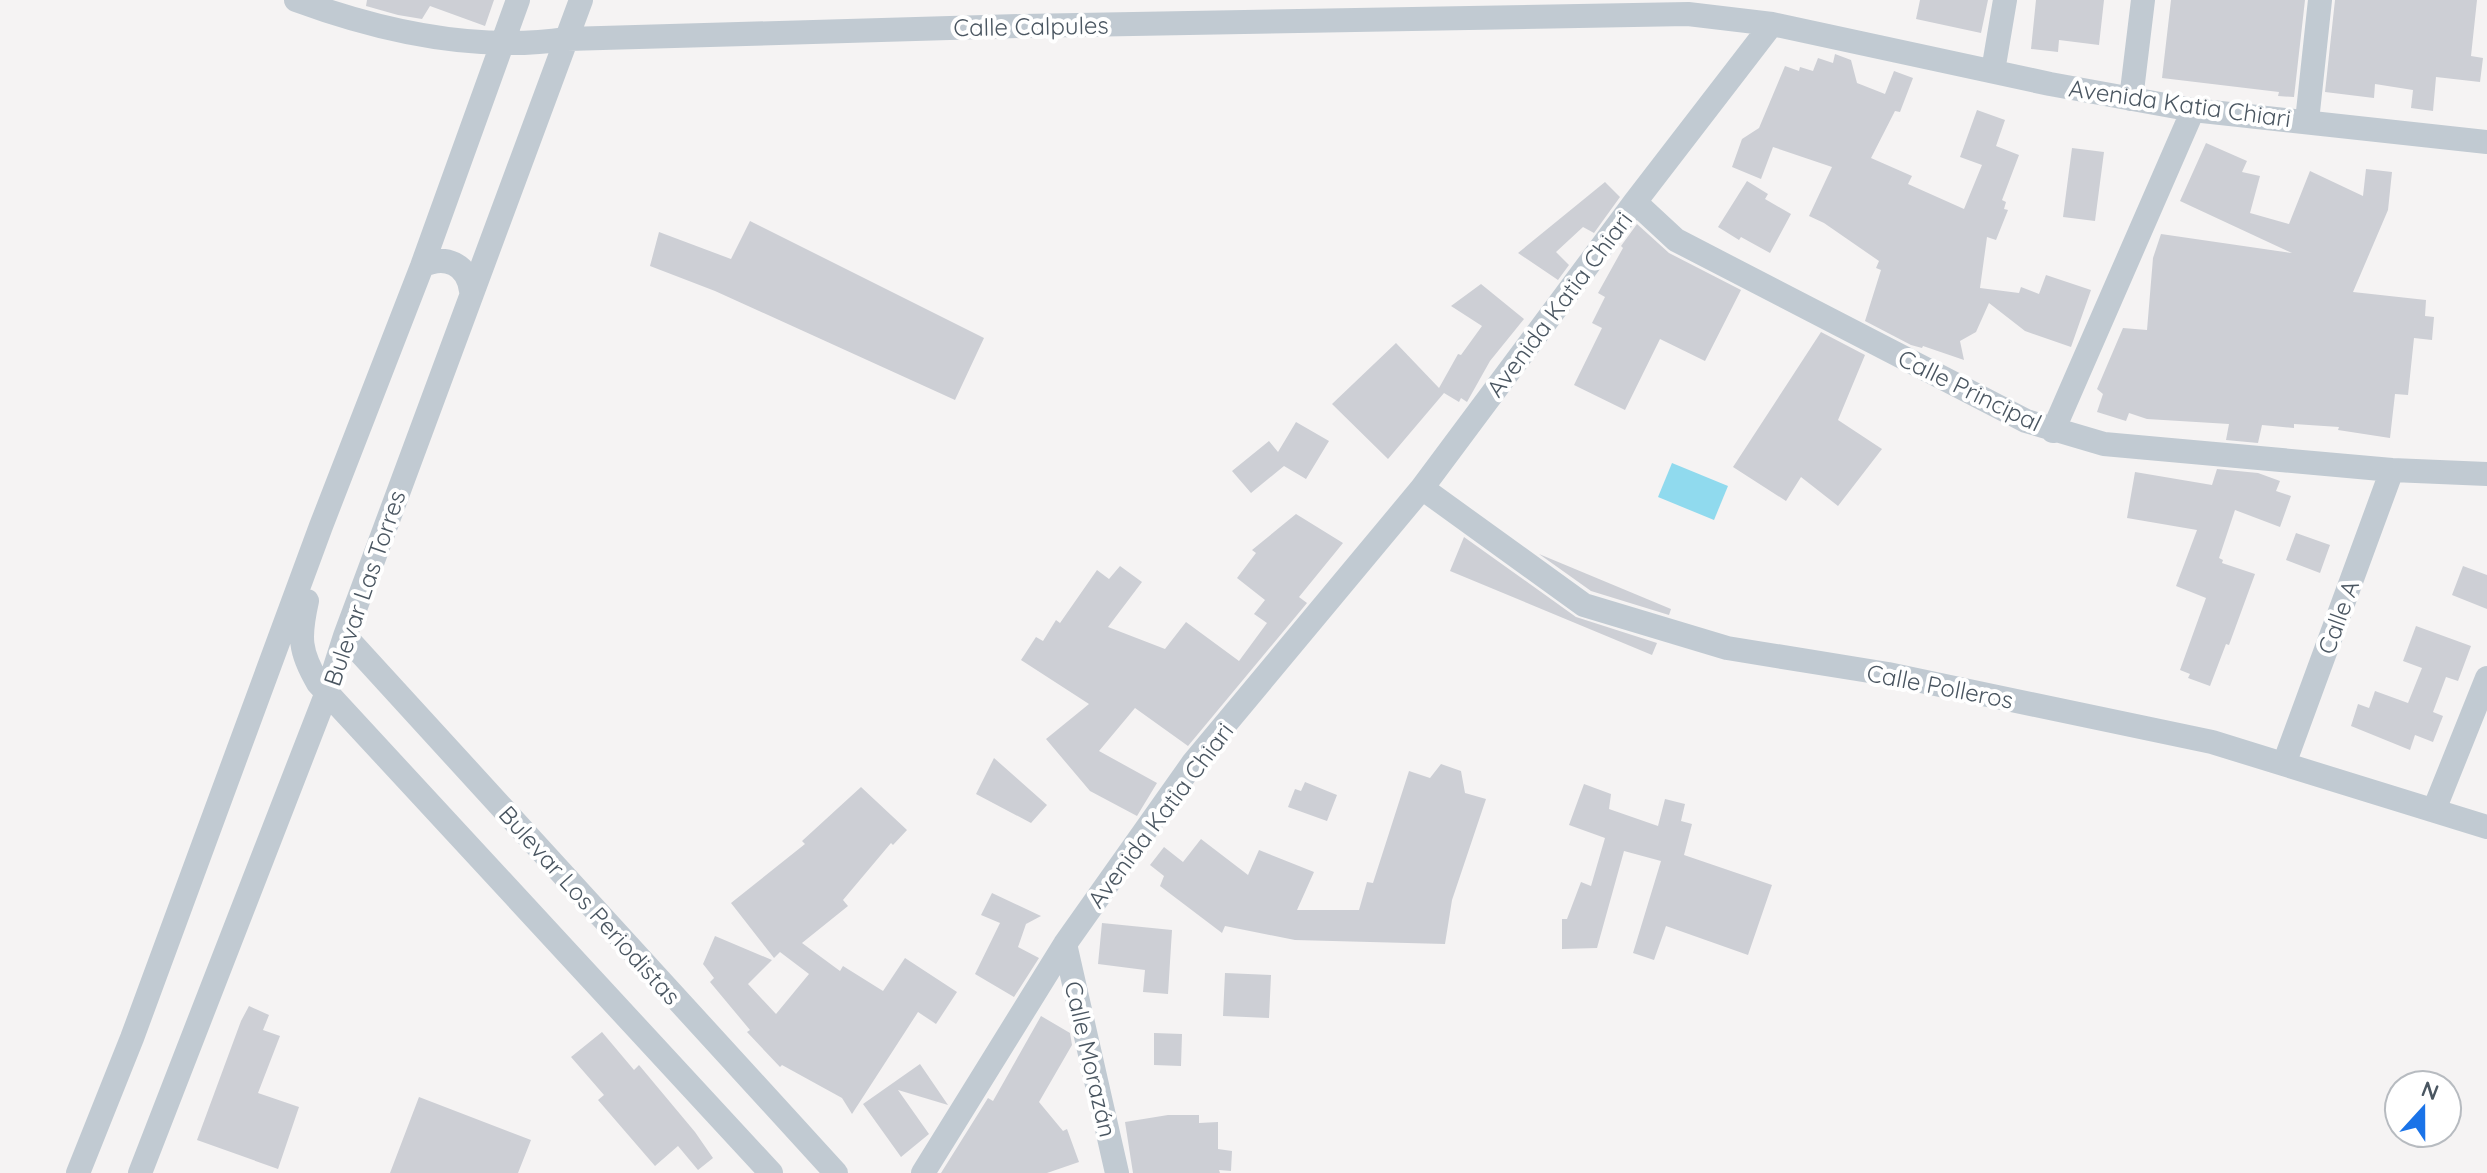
<svg xmlns="http://www.w3.org/2000/svg" width="2487" height="1173" font-family="Quicksand,sans-serif">
	<style>
		.water { fill: #90daee }
		.building { fill: #cdcfd5 }
		.lines { fill: none; stroke-linecap: round; stroke-linejoin: round }
		.minor { stroke: #c1cad2; stroke-width: 24 }
		.labels { text-anchor: middle; dominant-baseline: central; stroke-width: 8; stroke-linejoin: round; paint-order: stroke }
		.street-label { font-size: 24px; fill: #4a5661; stroke: #fff }
	</style>
	<rect width="100%" height="100%" fill="#f5f3f3"/>
	<!-- water -->
	<path class="water" d="M 1672,463 L 1728,486 L 1714,520 L 1658,497 Z"/>
	<!-- building -->
	<path class="building" d="M 367,0 L 494,0 L 485,26 L 430,6 L 422,19 L 398,15 L 366,6 Z
		M 1920,0 L 1988,0 L 1981,33 L 1916,19 Z
		M 2036,0 L 2104,0 L 2099,45 L 2059,40 L 2058,52 L 2031,49 Z
		M 2171,0 L 2305,0 L 2294,97 L 2278,96 L 2279,92 L 2162,78 Z
		M 2335,0 L 2477,0 L 2471,56 L 2483,58 L 2480,82 L 2436,77 L 2433,111 L 2411,108 L 2413,90 L 2375,84 L 2374,98 L 2325,92 Z
		M 1835,54 L 1851,60 L 1857,83 L 1885,94 L 1894,71 L 1913,78 L 1900,112 L 1895,111 L 1871,158 L 1912,176 L 1908,184 L 1964,209 L 1982,165 L 1960,157 L 1977,110 L 2005,120 L 1996,146 L 2019,155 L 2002,200 L 2006,202 L 2004,209 L 2008,210 L 1996,240 L 1987,237 L 1980,288 L 2019,293 L 2021,287 L 2039,294 L 2046,275 L 2091,290 L 2071,347 L 2025,331 L 1989,303 L 1976,332 L 1960,341 L 1964,360 L 1923,346 L 1922,348 L 1911,345 L 1865,321 L 1881,270 L 1876,268 L 1879,261 L 1824,223 L 1809,216 L 1832,167 L 1773,147 L 1761,179 L 1732,167 L 1742,139 L 1759,128 L 1785,66 L 1799,71 L 1800,67 L 1813,71 L 1818,58 L 1833,63 Z
		M 2206,143 L 2247,161 L 2242,172 L 2260,176 L 2250,213 L 2289,224 L 2310,171 L 2363,196 L 2366,169 L 2392,172 L 2388,210 L 2353,292 L 2426,300 L 2425,316 L 2434,317 L 2432,340 L 2414,338 L 2408,395 L 2395,394 L 2390,438 L 2338,430 L 2339,427 L 2294,424 L 2294,428 L 2262,425 L 2258,443 L 2226,440 L 2229,424 L 2147,419 L 2129,413 L 2126,421 L 2097,412 L 2103,394 L 2097,389 L 2123,328 L 2147,330 L 2153,258 L 2161,234 L 2292,253 L 2180,201 Z
		M 2072,148 L 2104,152 L 2095,221 L 2063,217 Z
		M 1747,181 L 1768,194 L 1765,199 L 1791,214 L 1770,253 L 1741,237 L 1739,240 L 1718,227 Z
		M 1605,182 L 1620,197 L 1594,233 L 1583,227 L 1556,252 L 1569,265 L 1558,280 L 1518,253 Z
		M 750,221 L 984,338 L 955,400 L 715,291 L 650,266 L 659,232 L 731,259 Z
		M 1637,224 L 1669,253 L 1741,290 L 1705,361 L 1660,339 L 1625,410 L 1574,385 L 1602,328 L 1592,323 L 1605,297 L 1598,293 L 1623,248 L 1621,246 Z
		M 1481,284 L 1524,319 L 1490,361 L 1467,402 L 1461,398 L 1459,402 L 1444,393 L 1388,459 L 1332,404 L 1396,343 L 1439,388 L 1458,354 L 1461,355 L 1482,326 L 1451,306 Z
		M 1821,332 L 1865,355 L 1838,420 L 1882,449 L 1838,506 L 1801,477 L 1786,501 L 1733,467 Z
		M 1296,422 L 1329,441 L 1306,479 L 1284,466 L 1251,493 L 1232,471 L 1269,441 L 1278,452 Z
		M 2217,469 L 2258,473 L 2280,481 L 2276,491 L 2291,496 L 2280,527 L 2235,510 L 2219,558 L 2223,560 L 2222,563 L 2255,574 L 2229,645 L 2226,644 L 2210,686 L 2188,678 L 2190,674 L 2180,670 L 2206,598 L 2176,586 L 2197,530 L 2127,518 L 2135,472 L 2212,485 Z
		M 1296,514 L 1343,543 L 1299,597 L 1307,603 L 1188,746 L 1135,708 L 1099,751 L 1157,783 L 1137,816 L 1090,791 L 1046,739 L 1089,704 L 1021,660 L 1036,637 L 1043,641 L 1056,620 L 1060,623 L 1097,570 L 1109,579 L 1120,566 L 1142,582 L 1108,627 L 1165,649 L 1186,622 L 1239,661 L 1267,623 L 1254,614 L 1265,600 L 1237,578 L 1256,553 L 1252,550 Z
		M 2296,533 L 2330,545 L 2320,573 L 2286,560 Z
		M 1464,537 L 1576,617 L 1657,643 L 1652,655 L 1450,571 Z
		M 1539,554 L 1671,609 L 1669,615 L 1591,591 Z
		M 2463,566 L 2487,575 L 2487,609 L 2452,595 Z
		M 2416,626 L 2471,646 L 2458,681 L 2446,677 L 2433,712 L 2443,716 L 2433,742 L 2415,735 L 2410,750 L 2351,726 L 2358,704 L 2369,708 L 2375,691 L 2408,703 L 2422,668 L 2403,661 Z
		M 994,758 L 1047,805 L 1031,823 L 976,794 Z
		M 1441,764 L 1461,771 L 1465,793 L 1486,799 L 1452,900 L 1445,944 L 1295,940 L 1225,926 L 1222,933 L 1160,886 L 1164,876 L 1150,865 L 1164,847 L 1183,862 L 1201,839 L 1248,875 L 1259,850 L 1314,872 L 1297,910 L 1359,910 L 1367,882 L 1373,883 L 1409,771 L 1430,778 Z
		M 1305,782 L 1337,795 L 1327,821 L 1288,807 L 1295,789 L 1301,791 Z
		M 1584,784 L 1611,794 L 1609,809 L 1658,826 L 1665,799 L 1685,804 L 1681,821 L 1692,824 L 1684,855 L 1772,885 L 1748,955 L 1666,926 L 1654,960 L 1633,953 L 1661,861 L 1624,851 L 1597,948 L 1562,949 L 1562,919 L 1567,919 L 1581,882 L 1591,886 L 1605,838 L 1569,825 Z
		M 861,787 L 907,830 L 893,845 L 891,843 L 843,900 L 848,906 L 802,943 L 840,971 L 843,966 L 883,991 L 905,958 L 957,992 L 936,1024 L 918,1012 L 852,1114 L 842,1098 L 782,1065 L 780,1067 L 747,1032 L 750,1030 L 710,982 L 714,978 L 703,964 L 715,936 L 772,960 L 748,984 L 776,1014 L 809,974 L 780,952 L 774,958 L 731,903 L 805,844 L 802,841 Z
		M 992,893 L 1041,916 L 1026,924 L 1018,947 L 1039,958 L 1014,997 L 975,974 L 1000,923 L 981,915 Z
		M 1102,923 L 1172,930 L 1168,994 L 1143,992 L 1145,970 L 1098,964 Z
		M 1225,973 L 1271,975 L 1269,1018 L 1223,1016 Z
		M 249,1006 L 269,1015 L 263,1030 L 280,1036 L 258,1093 L 299,1107 L 278,1169 L 197,1140 L 241,1021 Z
		M 1041,1016 L 1070,1033 L 1072,1045 L 1039,1102 L 1063,1131 L 1067,1129 L 1079,1162 L 1047,1173 L 941,1173 L 988,1098 L 993,1101 Z
		M 602,1032 L 634,1070 L 639,1065 L 695,1132 L 713,1158 L 698,1170 L 678,1146 L 655,1166 L 598,1100 L 604,1095 L 571,1057 Z
		M 1154,1033 L 1182,1034 L 1181,1066 L 1154,1065 Z
		M 920,1064 L 948,1105 L 898,1090 L 929,1134 L 901,1157 L 863,1104 Z
		M 419,1097 L 531,1140 L 518,1173 L 390,1173 Z
		M 1168,1115 L 1199,1115 L 1199,1123 L 1218,1122 L 1218,1149 L 1232,1151 L 1231,1171 L 1219,1170 L 1220,1173 L 1133,1173 L 1125,1122 Z"/>
	<g class="lines">
		<!-- minor -->
		<path class="minor" d="M 296,0 C 380,31 477,52 567,39 L 1022,26 L 1688,14 L 1772,24 L 2050,84 L 2193,110 L 2487,142
			M 1993,71 L 2005,0
			M 2131,99 L 2143,0
			M 2307,121 L 2320,0
			M 1635,202 L 1676,240 L 2026,421 L 2104,444 L 2392,470 L 2487,474
			M 422,266 C 445,254 468,264 471,291
			M 2053,431 L 2193,110
			M 1422,488 L 1584,605 L 1727,648 L 1888,674 L 2212,742 L 2487,827
			M 307,601 C 299,637 299,651 318,683 L 771,1173
			M 345,636 L 836,1173
			M 2284,764 L 2392,470
			M 2434,810 L 2487,678
			M 1065,944 L 1117,1173
			M 78,1173 L 132,1038 L 321,526 L 422,266 L 518,0
			M 140,1173 L 327,692 L 345,636 L 581,0
			M 923,1173 L 1065,944 L 1193,763 L 1422,488 L 1635,202 L 1772,24"/>
	</g>
	<g class="labels">
		<!-- street labels -->
		<g class="street-label">
			<text transform="translate(1031 26) rotate(-1)">Calle Calpules</text>
			<text transform="translate(2180 103) rotate(8)">Avenida Katia Chiari</text>
			<text transform="translate(1559 304) rotate(-53)">Avenida Katia Chiari</text>
			<text transform="translate(1970 390) rotate(26)">Calle Principal</text>
			<text transform="translate(364 588) rotate(-71)">Bulevar Las Torres</text>
			<text transform="translate(2338 617) rotate(-70)">Calle A</text>
			<text transform="translate(1940 686) rotate(11)">Calle Polleros</text>
			<text transform="translate(1160 815) rotate(-53)">Avenida Katia Chiari</text>
			<text transform="translate(590 905) rotate(48)">Bulevar Los Periodistas</text>
			<text transform="translate(1091 1059) rotate(77)">Calle Morazán</text>
		</g>
	</g>
	<!-- north arrow -->
	<g transform="translate(2423 1109) rotate(21)"><circle r="38" fill="#ffffff" stroke="#b7bbc0" stroke-width="2"/>
	<path d="M0-6L14 30L0 20L-14 30Z" fill="#1a73e8"/>
	<text y="-12" font-size="22" font-weight="bold" text-anchor="middle" fill="#4a5661">N</text>
	</g>
</svg>
